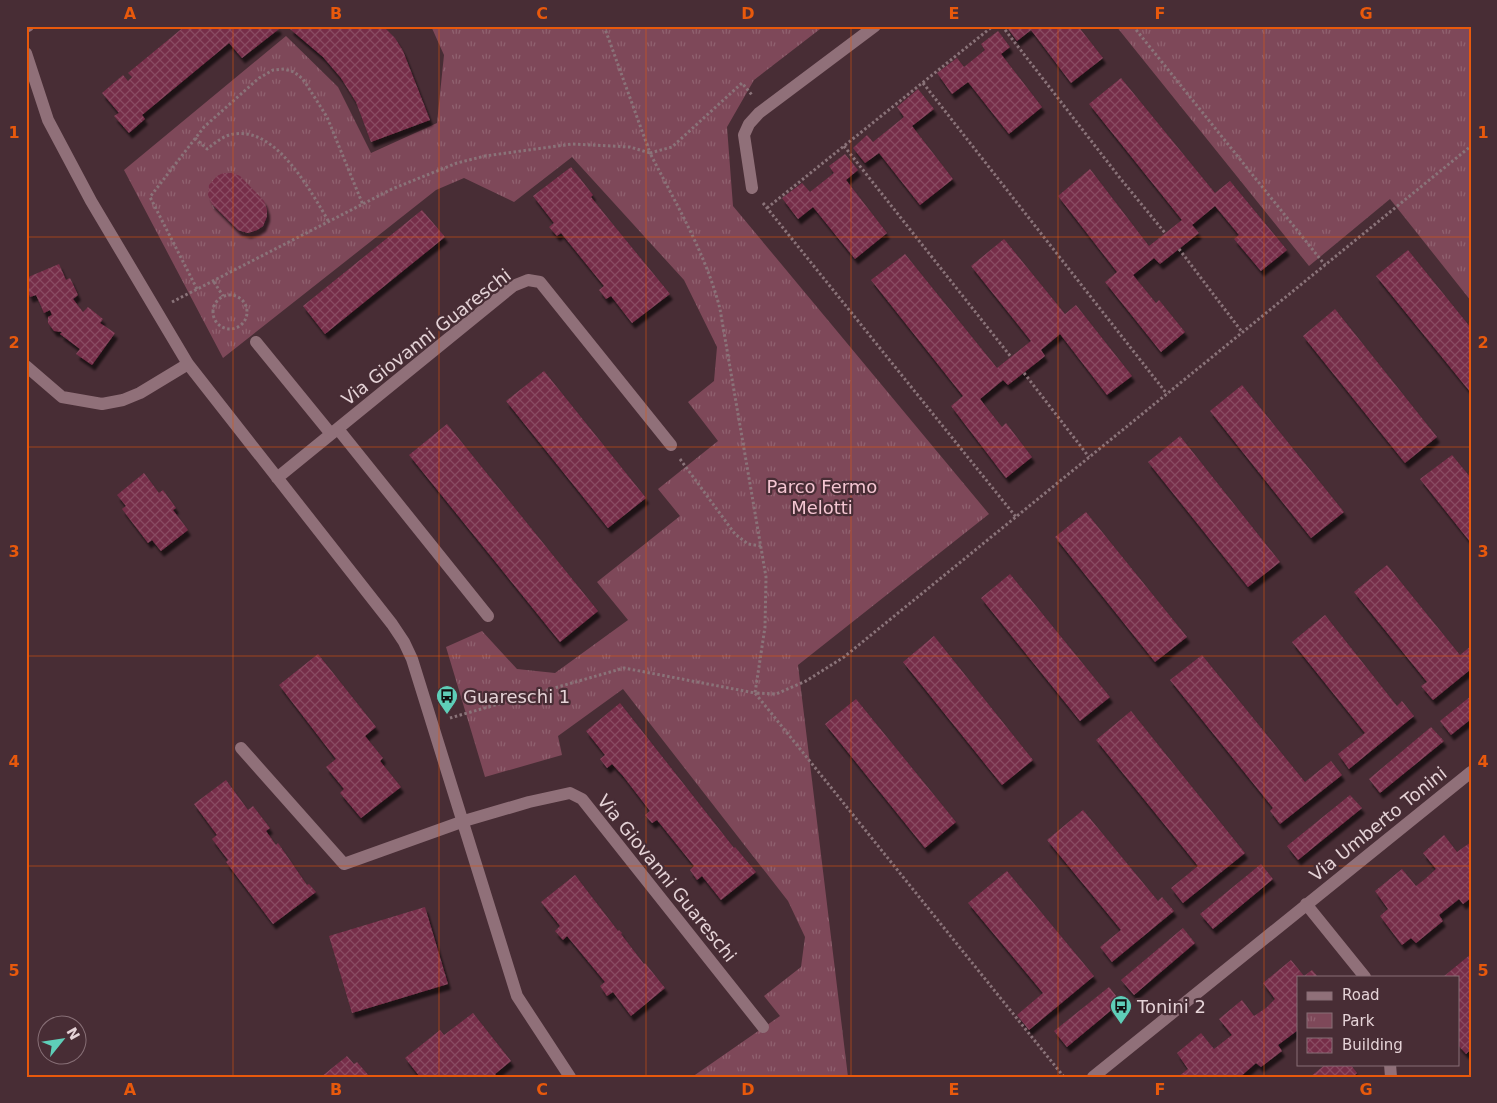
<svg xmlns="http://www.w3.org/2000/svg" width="1497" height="1103" font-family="'DejaVu Sans',sans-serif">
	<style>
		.park { fill: url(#park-tufts) }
		.building { fill: url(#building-cross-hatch); filter: url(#shadow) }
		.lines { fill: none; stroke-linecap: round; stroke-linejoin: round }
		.path { stroke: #8a7379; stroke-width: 3; stroke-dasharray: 2.5 2.5; stroke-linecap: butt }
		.street { stroke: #907079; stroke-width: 12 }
		.grid { fill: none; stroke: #e8590c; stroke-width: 1; stroke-opacity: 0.55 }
		.labels { text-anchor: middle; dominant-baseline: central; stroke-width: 4.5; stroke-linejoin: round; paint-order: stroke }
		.street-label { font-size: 18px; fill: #e5d3d7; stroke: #482d35 }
		.park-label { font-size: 18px; fill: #f4c6d2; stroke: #482d35 }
		.poi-label { font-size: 18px; fill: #e5d3d7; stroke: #482d35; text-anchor: start }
		.neatline { fill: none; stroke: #e8590c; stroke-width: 2 }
		.grid-label { font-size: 16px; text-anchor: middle; font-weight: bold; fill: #e8590c }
	</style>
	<defs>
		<pattern id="park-tufts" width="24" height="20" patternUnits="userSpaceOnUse" patternTransform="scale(1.25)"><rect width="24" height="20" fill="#7e4859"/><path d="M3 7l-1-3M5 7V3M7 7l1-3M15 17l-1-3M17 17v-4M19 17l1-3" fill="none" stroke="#906270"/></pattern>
		<pattern id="building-cross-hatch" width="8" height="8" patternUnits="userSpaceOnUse" patternTransform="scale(1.25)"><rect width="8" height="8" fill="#762d48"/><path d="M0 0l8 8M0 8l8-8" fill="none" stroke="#894b62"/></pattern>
		<filter id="shadow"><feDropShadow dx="3" dy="5.5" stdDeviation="1" flood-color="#0009"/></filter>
	</defs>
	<rect width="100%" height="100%" fill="#482d35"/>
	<!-- park -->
	<path class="park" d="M 431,26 L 824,26 L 754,80 L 727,127 L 733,206 L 989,514 L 798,665 L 848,1077 L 692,1077 L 780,1016 L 764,996 L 801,967 L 805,937 L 788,901 L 623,689 L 558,736 L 562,755 L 485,777 L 446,647 L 482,631 L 517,669 L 555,673 L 628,620 L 597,582 L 680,516 L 658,489 L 718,441 L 688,402 L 714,381 L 717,347 L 684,280 L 572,157 L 514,202 L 464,178 L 436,190 L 223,358 L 124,170 L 286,36 L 338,87 L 371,153 L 437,123 L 444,55 Z
		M 1116,26 L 1471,26 L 1471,301 L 1390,199 L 1309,266 Z"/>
	<!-- building -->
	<path class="building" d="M 185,26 L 277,26 L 279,29 L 242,58 L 229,43 L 142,115 L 145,119 L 129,133 L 114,116 L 119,113 L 102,93 L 123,75 L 128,81 L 132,77 L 128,73 Z
		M 292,26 L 383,26 L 395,38 L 403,51 L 430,120 L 371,142 L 356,102 L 341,78 L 323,57 L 290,29 Z
		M 1006,26 L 1078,26 L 1103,58 L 1071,83 L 1031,30 L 1017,41 Z
		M 998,31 L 1010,47 L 1001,54 L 1042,107 L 1009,134 L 968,82 L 952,94 L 937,73 L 957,58 L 964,67 L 985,50 L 981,44 Z
		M 1121,78 L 1215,193 L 1230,181 L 1287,250 L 1261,271 L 1234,239 L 1239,235 L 1215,206 L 1192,225 L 1199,233 L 1160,264 L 1154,258 L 1133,275 L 1156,303 L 1159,300 L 1185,332 L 1161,352 L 1105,282 L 1117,272 L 1058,196 L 1090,169 L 1149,246 L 1182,220 L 1089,104 Z
		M 918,89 L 934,109 L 912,126 L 953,179 L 920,205 L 879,153 L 865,163 L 853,148 L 867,135 L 873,142 L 904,117 L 897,107 Z
		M 845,154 L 858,170 L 846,180 L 887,233 L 855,259 L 813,207 L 798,219 L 782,198 L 802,183 L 810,192 L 834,173 L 829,166 Z
		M 571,167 L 593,195 L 591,197 L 611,222 L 670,294 L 632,323 L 611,296 L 606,299 L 599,290 L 604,286 L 561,233 L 557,236 L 549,227 L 554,223 L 533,196 Z
		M 223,173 L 233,173 L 240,176 L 264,201 L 267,210 L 267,216 L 263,226 L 257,230 L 248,233 L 238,230 L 212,204 L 208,195 L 209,185 L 217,176 Z
		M 422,210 L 445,237 L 325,334 L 303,306 Z
		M 1004,239 L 1065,314 L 1076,305 L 1132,376 L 1107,395 L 1060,334 L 1041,350 L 1045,356 L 1008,385 L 1003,380 L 980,399 L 1002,427 L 1006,423 L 1032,457 L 1006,478 L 951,406 L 963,396 L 871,280 L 905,254 L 997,368 L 1031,341 L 971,266 Z
		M 1408,250 L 1471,328 L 1471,393 L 1376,276 Z
		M 59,264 L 66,280 L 70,278 L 78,295 L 73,299 L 83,312 L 88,307 L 103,319 L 100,323 L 115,333 L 92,365 L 76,354 L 80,349 L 60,334 L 62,332 L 54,331 L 48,323 L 48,317 L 52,315 L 50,310 L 44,313 L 36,295 L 30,297 L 26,288 L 26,278 Z
		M 1335,309 L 1437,437 L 1405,463 L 1303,336 Z
		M 544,371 L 646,498 L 608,528 L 506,401 Z
		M 1242,385 L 1344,512 L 1311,538 L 1210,411 Z
		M 447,424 L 598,611 L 560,642 L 409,455 Z
		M 1180,436 L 1280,562 L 1248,587 L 1148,462 Z
		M 1452,455 L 1471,478 L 1471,543 L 1420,479 Z
		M 144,473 L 159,493 L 163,490 L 176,508 L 173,510 L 188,530 L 161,551 L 152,540 L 148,543 L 122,509 L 126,506 L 117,495 Z
		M 1086,512 L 1187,637 L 1155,662 L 1055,537 Z
		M 1387,565 L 1460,655 L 1471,646 L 1471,669 L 1433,700 L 1421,686 L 1427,682 L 1354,592 Z
		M 1010,574 L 1110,697 L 1080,721 L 981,598 Z
		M 1325,615 L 1397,706 L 1402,701 L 1414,716 L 1349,769 L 1338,754 L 1365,733 L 1292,642 Z
		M 934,636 L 1033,760 L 1002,785 L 903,662 Z
		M 318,654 L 376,727 L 365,736 L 383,758 L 380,761 L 401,787 L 361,818 L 340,793 L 344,789 L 326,767 L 336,759 L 279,685 Z
		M 1202,655 L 1305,782 L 1331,761 L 1342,775 L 1280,824 L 1270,811 L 1273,808 L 1170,680 Z
		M 1471,696 L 1471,719 L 1451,735 L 1440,721 Z
		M 856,699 L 956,822 L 925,848 L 825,724 Z
		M 620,703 L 734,848 L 735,847 L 756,872 L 721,900 L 702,876 L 697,880 L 690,870 L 694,866 L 657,820 L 652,823 L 645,815 L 650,811 L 623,776 L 612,764 L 607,768 L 600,759 L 605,755 L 586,731 Z
		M 1131,711 L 1245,853 L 1183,903 L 1171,888 L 1198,866 L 1096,740 Z
		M 1431,727 L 1444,741 L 1380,793 L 1369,779 Z
		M 226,780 L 248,810 L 253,806 L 270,828 L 266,831 L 276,845 L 278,843 L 307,885 L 309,884 L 316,892 L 273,924 L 226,862 L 228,860 L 212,839 L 217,835 L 194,804 Z
		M 1350,795 L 1362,808 L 1298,860 L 1287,846 Z
		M 1083,810 L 1158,901 L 1162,897 L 1174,911 L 1112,962 L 1100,947 L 1121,930 L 1047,840 Z
		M 1444,835 L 1457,852 L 1471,842 L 1471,898 L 1463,904 L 1459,899 L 1439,915 L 1443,921 L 1416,943 L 1411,938 L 1402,945 L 1380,916 L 1388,909 L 1375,891 L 1402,869 L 1416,886 L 1425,879 L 1436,869 L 1423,853 Z
		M 1261,864 L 1273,879 L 1213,929 L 1200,914 Z
		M 1007,871 L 1094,976 L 1029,1030 L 1017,1015 L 1043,993 L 968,903 Z
		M 575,875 L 618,931 L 619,930 L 622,933 L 621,934 L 644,964 L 645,963 L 665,988 L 631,1016 L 613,992 L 607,996 L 600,986 L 605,982 L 567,936 L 563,940 L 555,931 L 560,926 L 541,902 Z
		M 425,907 L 448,984 L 352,1013 L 329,936 Z
		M 1183,928 L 1195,943 L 1134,995 L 1121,980 Z
		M 1471,954 L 1471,1049 L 1466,1054 L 1458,1045 L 1458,977 L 1443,977 Z
		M 1291,960 L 1304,976 L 1312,970 L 1318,977 L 1298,977 L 1298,1030 L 1278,1045 L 1282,1051 L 1261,1067 L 1256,1063 L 1240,1077 L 1178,1077 L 1188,1069 L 1177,1053 L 1201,1033 L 1214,1049 L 1232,1035 L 1219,1019 L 1242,1000 L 1254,1016 L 1266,1008 L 1275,999 L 1263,983 Z
		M 1109,987 L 1121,1002 L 1067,1047 L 1054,1031 Z
		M 473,1013 L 511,1061 L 495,1074 L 497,1077 L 420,1077 L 405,1058 L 440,1030 L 444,1035 Z
		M 347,1056 L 354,1064 L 357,1062 L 370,1077 L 321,1077 Z
		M 1326,1064 L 1350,1064 L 1357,1073 L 1353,1077 L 1310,1077 Z"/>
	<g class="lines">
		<!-- path -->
		<path class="path" d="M 604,26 L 650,153 L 672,147 L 742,83 L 752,95
			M 1002,26 L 1120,178 L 1165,233
			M 1133,26 L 1325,265
			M 923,83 L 1167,394
			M 195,138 L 207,149 C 215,143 224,135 234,134 C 277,127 311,192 329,222
			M 844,146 L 1011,357
			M 763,203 L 1016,517
			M 767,208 L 993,26
			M 1179,249 L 1242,332
			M 214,282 L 223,296
			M 197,289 L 150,197 L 204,127 L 259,78 L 273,70 L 284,69 L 294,72 L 303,79 L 327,117 L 363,205
			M213 312a17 17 0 1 1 34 0a17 17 0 1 1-34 0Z
			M 172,302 L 392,189 L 457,163 L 485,156 L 572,144 L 630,147 L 650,153 C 676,204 706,254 720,309 L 766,577 L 765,627 L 755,693 L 624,668 L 450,718
			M 1024,373 L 1089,457
			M 680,459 L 735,534 L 748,544 L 761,546
			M 1064,1077 L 755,693 L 776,694 L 806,681 L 844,657 L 1471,146"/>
		<!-- street -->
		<path class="street" d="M 26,27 L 28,26
			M 26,53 L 48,120 L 91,201 L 188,364 L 392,624 L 404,642 L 412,659 L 517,996 L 570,1077
			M 752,188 L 744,135 L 749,124 L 759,113 L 875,26
			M 256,342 L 331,434
			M 26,366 L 62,397 L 102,404 L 123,400 L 140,393 L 188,364
			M 338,429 L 488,616
			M 277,478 L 513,286 L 528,280 L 540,282 L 671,445
			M 241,748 L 344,864 L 464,821 L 529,802 L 570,793 L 582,799 L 763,1027
			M 1306,904 L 1365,977
			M 1390,1064 L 1391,1077
			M 1093,1077 L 1471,772"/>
	</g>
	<!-- grid -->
	<path class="grid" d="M 233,26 L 233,1077M 439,26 L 439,1077M 646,26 L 646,1077M 851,26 L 851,1077M 1058,26 L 1058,1077M 1264,26 L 1264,1077M 26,237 L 1471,237M 26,447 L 1471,447M 26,656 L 1471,656M 26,866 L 1471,866"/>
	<!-- icons -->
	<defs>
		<g id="bus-pin" transform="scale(1.125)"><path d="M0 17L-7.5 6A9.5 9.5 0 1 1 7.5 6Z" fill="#5eceb8" stroke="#482d35"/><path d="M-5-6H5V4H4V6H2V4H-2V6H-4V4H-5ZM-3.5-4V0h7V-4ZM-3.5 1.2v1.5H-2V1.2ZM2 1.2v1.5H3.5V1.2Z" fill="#111"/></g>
	</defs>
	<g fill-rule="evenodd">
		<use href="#bus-pin" x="447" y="696"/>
		<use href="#bus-pin" x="1121" y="1006"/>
	</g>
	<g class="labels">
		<!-- street labels -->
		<g class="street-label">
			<text transform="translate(426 337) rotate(-38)">Via Giovanni Guareschi</text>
			<text transform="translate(1378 824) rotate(-39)">Via Umberto Tonini</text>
			<text transform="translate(667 878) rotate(51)">Via Giovanni Guareschi</text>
		</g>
		<!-- park labels -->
		<g class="park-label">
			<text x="822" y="486">Parco Fermo<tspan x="822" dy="21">Melotti</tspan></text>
		</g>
		<!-- poi labels -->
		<g class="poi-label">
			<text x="463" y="696">Guareschi 1</text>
			<text x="1137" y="1006">Tonini 2</text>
		</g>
	</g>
	<!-- border -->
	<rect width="1497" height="1103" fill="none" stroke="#482d35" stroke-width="55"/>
	<!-- legend -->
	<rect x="1297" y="976" width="162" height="90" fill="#482d35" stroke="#876f76"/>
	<rect x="1307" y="992" width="25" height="8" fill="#907079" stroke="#876f76"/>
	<text x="1342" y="1000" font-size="15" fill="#e5d3d7">Road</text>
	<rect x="1307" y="1013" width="25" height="15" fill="url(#park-tufts)" stroke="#876f76"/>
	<text x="1342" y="1026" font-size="15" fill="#e5d3d7">Park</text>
	<rect x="1307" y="1038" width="25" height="15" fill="url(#building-cross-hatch)" stroke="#876f76"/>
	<text x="1342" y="1050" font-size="15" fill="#e5d3d7">Building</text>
	<!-- north arrow -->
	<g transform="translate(62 1040) rotate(60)"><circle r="24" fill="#482d35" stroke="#876f76"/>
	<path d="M0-4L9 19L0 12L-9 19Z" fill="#5eceb8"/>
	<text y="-8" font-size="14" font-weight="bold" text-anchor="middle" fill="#e5d3d7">N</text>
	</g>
	<rect x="28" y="28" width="1442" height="1048" class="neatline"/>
	<g class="grid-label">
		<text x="130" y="19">A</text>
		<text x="336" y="19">B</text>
		<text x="542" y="19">C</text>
		<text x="748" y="19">D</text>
		<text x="954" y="19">E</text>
		<text x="1160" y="19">F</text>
		<text x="1366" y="19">G</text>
		<text x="14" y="138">1</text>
		<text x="1483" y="138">1</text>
		<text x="14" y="348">2</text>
		<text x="1483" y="348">2</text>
		<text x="14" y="557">3</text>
		<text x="1483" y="557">3</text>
		<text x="14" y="767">4</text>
		<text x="1483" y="767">4</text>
		<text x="14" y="976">5</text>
		<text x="1483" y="976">5</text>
		<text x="130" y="1095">A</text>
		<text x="336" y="1095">B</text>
		<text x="542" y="1095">C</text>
		<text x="748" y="1095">D</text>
		<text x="954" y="1095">E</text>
		<text x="1160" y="1095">F</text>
		<text x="1366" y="1095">G</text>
	</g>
</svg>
